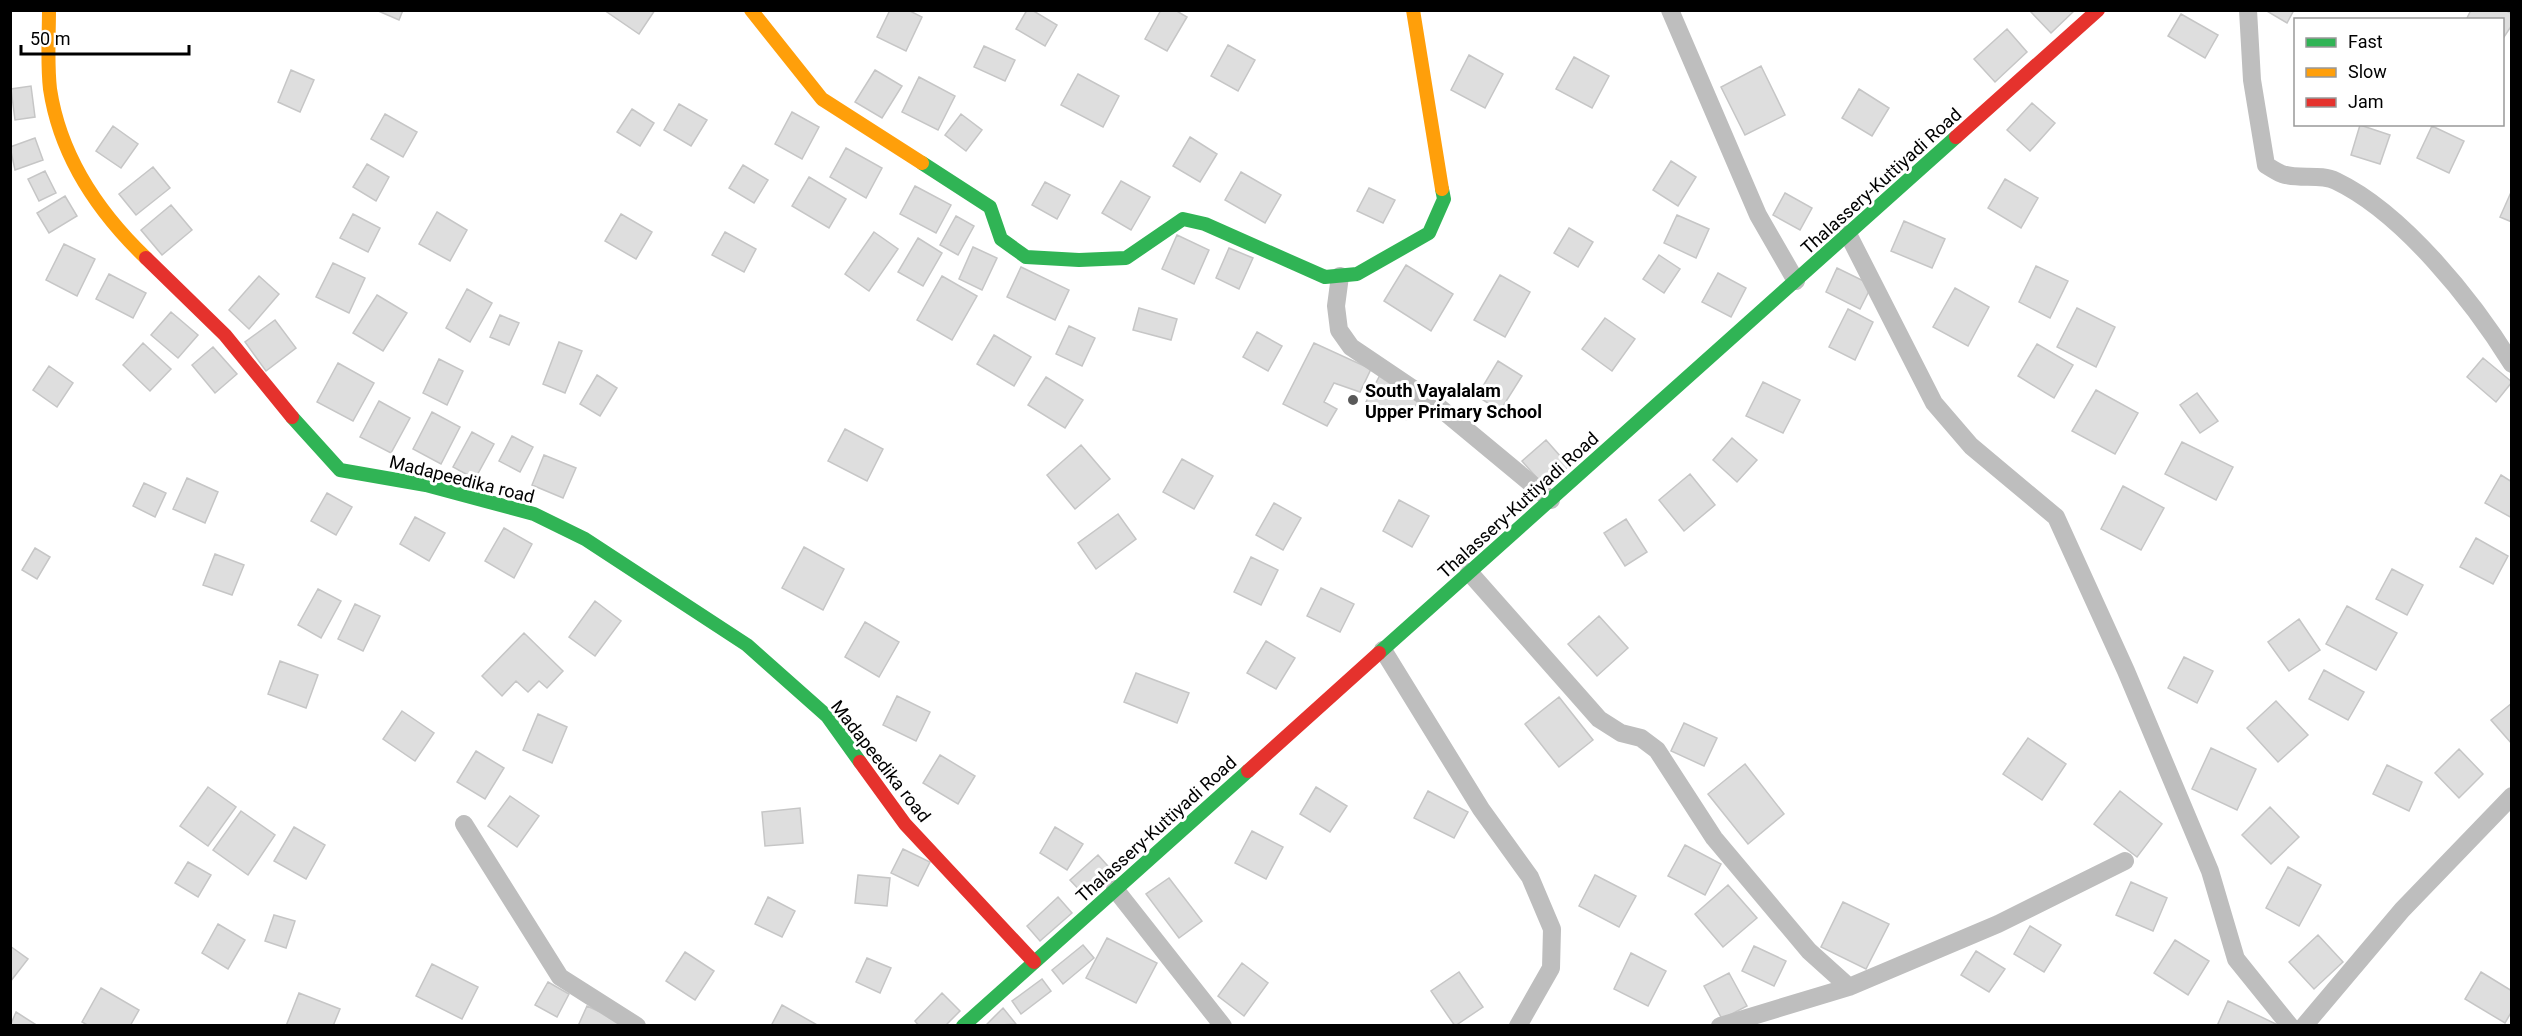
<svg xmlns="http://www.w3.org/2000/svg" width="2522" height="1036" font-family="Roboto,sans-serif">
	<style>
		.building { fill: #dedede; stroke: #c6c6c6; stroke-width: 1.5 }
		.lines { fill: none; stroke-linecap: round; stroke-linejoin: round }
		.street { stroke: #bebebe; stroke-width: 18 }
		.fast { stroke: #30b455; stroke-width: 14 }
		.slow { stroke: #ff9f0a; stroke-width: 14 }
		.jam { stroke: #e5322d; stroke-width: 14 }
		.poi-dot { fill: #595959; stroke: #fff; stroke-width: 2 }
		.labels { text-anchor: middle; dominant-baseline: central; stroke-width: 6; stroke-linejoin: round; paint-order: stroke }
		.street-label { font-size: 18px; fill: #000; stroke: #fff }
		.poi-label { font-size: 18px; font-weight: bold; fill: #000; stroke: #fff; text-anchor: start }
	</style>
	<rect width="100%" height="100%" fill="#fff"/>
	<!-- building -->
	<path class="building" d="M 376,10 L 403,10 L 399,20 Z
		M 604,10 L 655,10 L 639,34 Z
		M 890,10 L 908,10 L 922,17 L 906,51 L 877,37 Z
		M 1027,10 L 1032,10 L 1057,25 L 1045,46 L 1016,29 Z
		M 1161,10 L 1175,10 L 1187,17 L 1167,51 L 1145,39 Z
		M 2033,10 L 2075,10 L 2051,33 L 2031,12 Z
		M 2265,10 L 2294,10 L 2287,23 Z
		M 2471,10 L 2505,10 L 2512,14 L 2512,25 L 2502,40 L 2502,20 L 2466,20 Z
		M 2181,14 L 2218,35 L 2205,58 L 2168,36 Z
		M 2007,29 L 2027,52 L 1995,82 L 1974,59 Z
		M 1228,45 L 1255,60 L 1238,91 L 1211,76 Z
		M 984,46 L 1015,60 L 1005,81 L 974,67 Z
		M 1469,55 L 1503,74 L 1485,108 L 1451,90 Z
		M 1574,57 L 1609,76 L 1592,108 L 1556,89 Z
		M 1761,66 L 1785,115 L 1745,135 L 1721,87 Z
		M 291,70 L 314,80 L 300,112 L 278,102 Z
		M 875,70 L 902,86 L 882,118 L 855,102 Z
		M 1078,74 L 1119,96 L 1103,127 L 1061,105 Z
		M 919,77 L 955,96 L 938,130 L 902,112 Z
		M 31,86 L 35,117 L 15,120 L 11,89 Z
		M 1859,89 L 1889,108 L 1872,136 L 1842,118 Z
		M 2032,103 L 2055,123 L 2030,151 L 2007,130 Z
		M 679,104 L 707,120 L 691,146 L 664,130 Z
		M 632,109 L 654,123 L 640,146 L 617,132 Z
		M 792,112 L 819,127 L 802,159 L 775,144 Z
		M 385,114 L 417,132 L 403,157 L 371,139 Z
		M 961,114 L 982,130 L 966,151 L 945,135 Z
		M 2360,125 L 2390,135 L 2380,164 L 2351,155 Z
		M 113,126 L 138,144 L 121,168 L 96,151 Z
		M 2432,126 L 2464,141 L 2449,173 L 2417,158 Z
		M 1190,137 L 1217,154 L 1200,182 L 1173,166 Z
		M 35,138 L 43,160 L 15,170 L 10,147 Z
		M 846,148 L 882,168 L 866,198 L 830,177 Z
		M 1671,161 L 1696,177 L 1678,206 L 1653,190 Z
		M 367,164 L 389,177 L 376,201 L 353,187 Z
		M 743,165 L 768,180 L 754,203 L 729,188 Z
		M 153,167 L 170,188 L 136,215 L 119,194 Z
		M 45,171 L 56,193 L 39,201 L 28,179 Z
		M 1241,172 L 1281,195 L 1265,223 L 1225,200 Z
		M 809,177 L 846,199 L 829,228 L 792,206 Z
		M 2005,179 L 2038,198 L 2021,228 L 1988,208 Z
		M 1121,181 L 1150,197 L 1131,230 L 1102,213 Z
		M 1045,182 L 1070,195 L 1057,219 L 1032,205 Z
		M 915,186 L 951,205 L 936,233 L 900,214 Z
		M 1369,188 L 1395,200 L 1383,223 L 1357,211 Z
		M 2512,190 L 2512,222 L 2500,217 Z
		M 1785,193 L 1812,208 L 1800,230 L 1773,215 Z
		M 65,196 L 77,216 L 49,233 L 37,213 Z
		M 171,205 L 192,230 L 162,255 L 141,230 Z
		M 437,212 L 467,230 L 450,261 L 419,244 Z
		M 353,214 L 380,228 L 368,252 L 340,238 Z
		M 621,214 L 652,232 L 636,259 L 605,241 Z
		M 1677,215 L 1709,229 L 1696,258 L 1664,243 Z
		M 956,216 L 974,226 L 958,255 L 940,245 Z
		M 1904,221 L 1945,239 L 1932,268 L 1891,251 Z
		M 1569,228 L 1593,242 L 1578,267 L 1554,253 Z
		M 725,232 L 756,249 L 744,272 L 712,255 Z
		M 874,232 L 898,249 L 869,291 L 845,274 Z
		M 1177,235 L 1209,250 L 1194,284 L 1162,269 Z
		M 918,238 L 942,253 L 923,286 L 898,272 Z
		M 64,244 L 95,259 L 77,296 L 46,280 Z
		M 973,247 L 997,258 L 982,290 L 959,279 Z
		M 1229,248 L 1253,258 L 1239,289 L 1216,278 Z
		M 1659,255 L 1680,269 L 1664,293 L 1643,279 Z
		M 333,263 L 365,278 L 349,313 L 316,297 Z
		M 1406,265 L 1453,294 L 1431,331 L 1384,301 Z
		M 2036,266 L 2068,281 L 2050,318 L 2019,302 Z
		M 1021,267 L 1069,290 L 1055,320 L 1007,297 Z
		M 1837,268 L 1872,285 L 1860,309 L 1826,292 Z
		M 1718,273 L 1746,288 L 1731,317 L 1702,302 Z
		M 109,274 L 146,293 L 133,318 L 96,299 Z
		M 1500,275 L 1530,292 L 1505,337 L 1474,320 Z
		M 259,276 L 279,294 L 249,329 L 229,310 Z
		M 942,276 L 977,296 L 952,340 L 917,320 Z
		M 1955,288 L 1989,307 L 1968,346 L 1933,327 Z
		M 467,289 L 492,303 L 470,342 L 446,328 Z
		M 377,295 L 407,313 L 383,351 L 353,333 Z
		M 1139,308 L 1177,319 L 1171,340 L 1133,330 Z
		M 2077,308 L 2115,327 L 2096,367 L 2057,347 Z
		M 1848,309 L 1873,322 L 1855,360 L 1829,347 Z
		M 171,312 L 198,335 L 178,358 L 151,335 Z
		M 500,315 L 519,323 L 509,345 L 490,337 Z
		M 1605,318 L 1635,339 L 1612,371 L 1582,349 Z
		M 275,320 L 296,348 L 266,371 L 245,342 Z
		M 1069,326 L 1095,338 L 1082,366 L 1056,354 Z
		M 1257,332 L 1282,346 L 1268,371 L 1243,357 Z
		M 994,335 L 1031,357 L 1014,386 L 977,364 Z
		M 559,342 L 582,351 L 565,393 L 543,384 Z
		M 143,343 L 171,369 L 150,391 L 123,365 Z
		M 1314,343 L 1371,369 L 1360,392 L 1334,383 L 1324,402 L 1337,409 L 1327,426 L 1283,404 Z
		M 2037,344 L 2073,365 L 2054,398 L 2018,376 Z
		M 213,347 L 237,374 L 215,393 L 192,365 Z
		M 2483,358 L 2512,382 L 2496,402 L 2467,377 Z
		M 439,359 L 463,371 L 447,405 L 423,393 Z
		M 1498,361 L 1522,376 L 1500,411 L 1477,396 Z
		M 338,363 L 374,383 L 353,421 L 317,402 Z
		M 49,366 L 73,383 L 57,407 L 33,390 Z
		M 597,375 L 617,388 L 600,416 L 580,404 Z
		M 1380,375 L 1422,395 L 1407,420 L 1366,402 Z
		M 1046,377 L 1083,400 L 1065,428 L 1028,405 Z
		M 1763,382 L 1800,400 L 1783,433 L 1746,416 Z
		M 2096,390 L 2138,413 L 2115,454 L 2072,431 Z
		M 2197,393 L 2218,421 L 2200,433 L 2180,405 Z
		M 379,401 L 410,418 L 391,453 L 360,437 Z
		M 432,412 L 460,427 L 441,464 L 413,449 Z
		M 845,429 L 883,449 L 867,481 L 828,461 Z
		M 472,432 L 494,444 L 475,479 L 453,467 Z
		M 512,436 L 533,447 L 520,472 L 499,461 Z
		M 1732,438 L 1757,460 L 1737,482 L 1713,460 Z
		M 1546,440 L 1569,466 L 1545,487 L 1522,461 Z
		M 2182,442 L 2233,467 L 2216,500 L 2165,474 Z
		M 1081,445 L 1110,479 L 1075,509 L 1047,475 Z
		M 544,455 L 576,468 L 563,498 L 532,485 Z
		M 1182,459 L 1213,476 L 1194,509 L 1163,492 Z
		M 1690,474 L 1715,505 L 1684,531 L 1659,500 Z
		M 2501,475 L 2512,482 L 2512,518 L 2485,503 Z
		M 187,478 L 218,492 L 205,523 L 173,509 Z
		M 144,483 L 166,493 L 155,517 L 133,506 Z
		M 2123,486 L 2164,508 L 2141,550 L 2101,529 Z
		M 327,493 L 352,507 L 336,535 L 311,521 Z
		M 1399,500 L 1429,516 L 1412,547 L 1383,531 Z
		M 1274,503 L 1301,518 L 1283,550 L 1256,535 Z
		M 1118,514 L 1136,539 L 1096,569 L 1078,543 Z
		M 415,517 L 445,533 L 429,561 L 400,544 Z
		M 1626,519 L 1647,552 L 1625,566 L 1604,533 Z
		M 504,528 L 532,544 L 514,578 L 485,561 Z
		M 2476,538 L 2508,556 L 2493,584 L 2460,567 Z
		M 804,547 L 844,569 L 823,610 L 782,588 Z
		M 35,548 L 50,557 L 37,579 L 22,570 Z
		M 215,554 L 244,565 L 232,595 L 203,585 Z
		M 1251,557 L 1278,570 L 1261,605 L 1234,592 Z
		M 2392,569 L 2423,585 L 2407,615 L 2376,599 Z
		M 1321,588 L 1354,604 L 1340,632 L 1307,616 Z
		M 318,589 L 341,601 L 321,638 L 298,625 Z
		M 595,601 L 621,621 L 595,656 L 569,637 Z
		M 355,604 L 380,616 L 363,651 L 338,639 Z
		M 2347,606 L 2397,633 L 2376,670 L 2326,644 Z
		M 1599,616 L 1628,648 L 1597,676 L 1568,644 Z
		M 2299,619 L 2320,650 L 2289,671 L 2268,642 Z
		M 865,622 L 899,642 L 879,677 L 845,657 Z
		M 524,633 L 563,671 L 547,688 L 539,681 L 528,692 L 516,681 L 502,696 L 482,676 Z
		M 1266,641 L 1295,658 L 1276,689 L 1247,673 Z
		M 2184,657 L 2213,671 L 2197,703 L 2168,688 Z
		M 280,661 L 318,675 L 306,708 L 268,694 Z
		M 2324,670 L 2364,692 L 2348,720 L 2309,699 Z
		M 1136,673 L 1189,693 L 1177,723 L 1124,702 Z
		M 897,696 L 930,712 L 916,741 L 883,725 Z
		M 1559,697 L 1593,740 L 1559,767 L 1525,724 Z
		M 2276,701 L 2308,735 L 2278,762 L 2247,728 Z
		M 2512,703 L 2512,744 L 2491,720 Z
		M 402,711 L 434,733 L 415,761 L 383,739 Z
		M 538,714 L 567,727 L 552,763 L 523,750 Z
		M 1684,723 L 1717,738 L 1704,766 L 1671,751 Z
		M 2028,738 L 2066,764 L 2042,800 L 2003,774 Z
		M 2211,748 L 2256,769 L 2237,810 L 2192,789 Z
		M 2459,749 L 2483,774 L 2459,798 L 2435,773 Z
		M 476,751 L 504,768 L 485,799 L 457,782 Z
		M 940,755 L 975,776 L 958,804 L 923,783 Z
		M 1745,764 L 1784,814 L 1748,844 L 1708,794 Z
		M 2387,765 L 2422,782 L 2409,811 L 2373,794 Z
		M 208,787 L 236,807 L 208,846 L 180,826 Z
		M 1316,787 L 1347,806 L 1330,832 L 1300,814 Z
		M 1428,791 L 1468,812 L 1454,838 L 1414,818 Z
		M 2120,791 L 2162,824 L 2137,857 L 2094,824 Z
		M 510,796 L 539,816 L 517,847 L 488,826 Z
		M 2270,807 L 2299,837 L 2271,864 L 2242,835 Z
		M 800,808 L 803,843 L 765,846 L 762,812 Z
		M 241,811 L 275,835 L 248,875 L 213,850 Z
		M 294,827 L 325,845 L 306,879 L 274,861 Z
		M 1055,827 L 1083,844 L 1067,870 L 1040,853 Z
		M 1252,831 L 1283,847 L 1266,879 L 1235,863 Z
		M 1685,845 L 1721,864 L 1705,895 L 1668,876 Z
		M 903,849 L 930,862 L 918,886 L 891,873 Z
		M 1098,855 L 1115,874 L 1088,899 L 1070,880 Z
		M 188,862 L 211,875 L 198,897 L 175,883 Z
		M 2288,867 L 2321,885 L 2299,926 L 2266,908 Z
		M 858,875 L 890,878 L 887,906 L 855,903 Z
		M 1595,875 L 1636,896 L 1619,927 L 1579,906 Z
		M 1169,878 L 1202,921 L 1179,938 L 1146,894 Z
		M 2131,882 L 2167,898 L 2153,931 L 2116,915 Z
		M 1728,885 L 1757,918 L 1723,947 L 1695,914 Z
		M 768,897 L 795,911 L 782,937 L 755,924 Z
		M 1058,897 L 1072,913 L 1040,941 L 1027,926 Z
		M 1843,902 L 1889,924 L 1866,969 L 1821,947 Z
		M 274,915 L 295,921 L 286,948 L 265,941 Z
		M 218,924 L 245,940 L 228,969 L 202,953 Z
		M 2030,926 L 2061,945 L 2044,972 L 2014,954 Z
		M 2318,935 L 2343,962 L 2314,989 L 2289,962 Z
		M 1107,938 L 1157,963 L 1136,1003 L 1086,978 Z
		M 2175,940 L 2209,961 L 2188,995 L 2154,973 Z
		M 1083,945 L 1094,958 L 1063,984 L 1052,970 Z
		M 10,946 L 28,959 L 10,982 Z
		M 1754,946 L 1786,961 L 1774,986 L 1742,971 Z
		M 1976,951 L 2005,969 L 1989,992 L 1961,975 Z
		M 685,952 L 714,971 L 695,1000 L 666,981 Z
		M 1631,953 L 1666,971 L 1648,1006 L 1614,989 Z
		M 867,958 L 891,968 L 880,993 L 856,982 Z
		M 1242,963 L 1268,983 L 1244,1016 L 1218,996 Z
		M 432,964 L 478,987 L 462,1019 L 416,996 Z
		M 1459,972 L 1483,1007 L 1455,1026 L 1431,991 Z
		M 2481,972 L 2512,991 L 2512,1011 L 2505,1023 L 2465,999 Z
		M 1729,973 L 1747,1006 L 1722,1019 L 1704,986 Z
		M 1042,979 L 1051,991 L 1021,1014 L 1012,1001 Z
		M 548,982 L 569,994 L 557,1017 L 535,1005 Z
		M 101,988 L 139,1010 L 130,1026 L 89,1026 L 82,1022 Z
		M 299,993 L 340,1009 L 333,1026 L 286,1026 Z
		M 942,993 L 960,1011 L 945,1026 L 919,1026 L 915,1021 Z
		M 2228,1001 L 2278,1025 L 2278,1026 L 2217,1026 Z
		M 782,1005 L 819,1026 L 771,1026 Z
		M 587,1006 L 622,1022 L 620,1026 L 578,1026 Z
		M 1003,1008 L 1016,1024 L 985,1026 Z
		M 16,1012 L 38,1026 L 10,1026 Z"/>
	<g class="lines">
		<!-- street -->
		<path class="street" d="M 1670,10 L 1758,215 L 1796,281
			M 2248,10 L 2252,80 L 2266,165 C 2271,168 2277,172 2282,174 C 2299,180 2320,173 2336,181 C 2403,213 2473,301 2512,364
			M 1848,234 L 1934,403 L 1971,446 L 2056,517 L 2126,671 L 2210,871 L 2236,959 L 2290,1026
			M 1340,276 L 1336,306 L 1339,330 L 1351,347 L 1434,403 L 1551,500
			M 1469,572 L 1599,719 L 1621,733 L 1641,738 L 1657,750 L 1714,838 L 1809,951 L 1849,987
			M 1383,650 L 1481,809 L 1530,877 L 1552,929 L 1551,968 L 1518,1026
			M 464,824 L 560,977 L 637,1026
			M 1115,889 L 1223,1026
			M 1720,1026 L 1849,987 L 1998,924 L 2125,861
			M 2304,1026 L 2402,910 L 2512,796"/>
		<!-- fast -->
		<path class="fast" d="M 922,163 L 990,207 L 1001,239 L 1026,257 L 1079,260 L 1126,258 L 1183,219 L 1205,224 L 1325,277 L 1357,274 L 1429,233 L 1444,199 L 1442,189
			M 292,417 L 340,470 L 426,485 L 534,514 L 585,539 L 747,645 L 827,716 L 860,762
			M 1379,653 L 1956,137
			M 963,1026 L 1248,771"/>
		<!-- slow -->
		<path class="slow" d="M 49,10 C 49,35 47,63 50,89 C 60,155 98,212 146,258
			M 751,10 L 822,99 L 922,163
			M 1413,10 L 1442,189"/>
		<!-- jam -->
		<path class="jam" d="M 1956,137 L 2098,10
			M 146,258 L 225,335 L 292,417
			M 860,762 L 905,824 L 1034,962
			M 1248,771 L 1379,653"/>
	</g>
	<!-- markers -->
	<circle class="poi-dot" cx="1353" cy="400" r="6"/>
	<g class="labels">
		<!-- street labels -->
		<g class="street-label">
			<text transform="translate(1881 181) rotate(-42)">Thalassery-Kuttiyadi Road</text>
			<text transform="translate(462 479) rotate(14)">Madapeedika road</text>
			<text transform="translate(1518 505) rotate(-42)">Thalassery-Kuttiyadi Road</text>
			<text transform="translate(881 761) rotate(52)">Madapeedika road</text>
			<text transform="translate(1156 829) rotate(-42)">Thalassery-Kuttiyadi Road</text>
		</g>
		<!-- poi labels -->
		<g class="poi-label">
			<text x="1365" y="390">South Vayalalam<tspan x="1365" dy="21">Upper Primary School</tspan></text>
		</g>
	</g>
	<!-- border -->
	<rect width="2522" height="1036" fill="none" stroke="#000000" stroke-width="24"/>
	<!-- legend -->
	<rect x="2294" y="18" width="210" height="108" fill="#ffffff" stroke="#999999" stroke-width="1.5"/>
	<rect x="2306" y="38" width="30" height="9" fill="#30b455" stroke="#999999" stroke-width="1.5"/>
	<text x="2348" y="48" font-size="18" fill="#000000">Fast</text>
	<rect x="2306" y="68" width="30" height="9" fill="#ff9f0a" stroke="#999999" stroke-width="1.5"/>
	<text x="2348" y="78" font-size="18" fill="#000000">Slow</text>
	<rect x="2306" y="98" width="30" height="9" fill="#e5322d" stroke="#999999" stroke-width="1.5"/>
	<text x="2348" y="108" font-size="18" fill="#000000">Jam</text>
	<!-- scale -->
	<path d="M21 45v9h168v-9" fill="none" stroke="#000000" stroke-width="3"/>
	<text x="30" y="45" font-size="18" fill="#000000" stroke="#ffffff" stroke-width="4.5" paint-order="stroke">50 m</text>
</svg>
